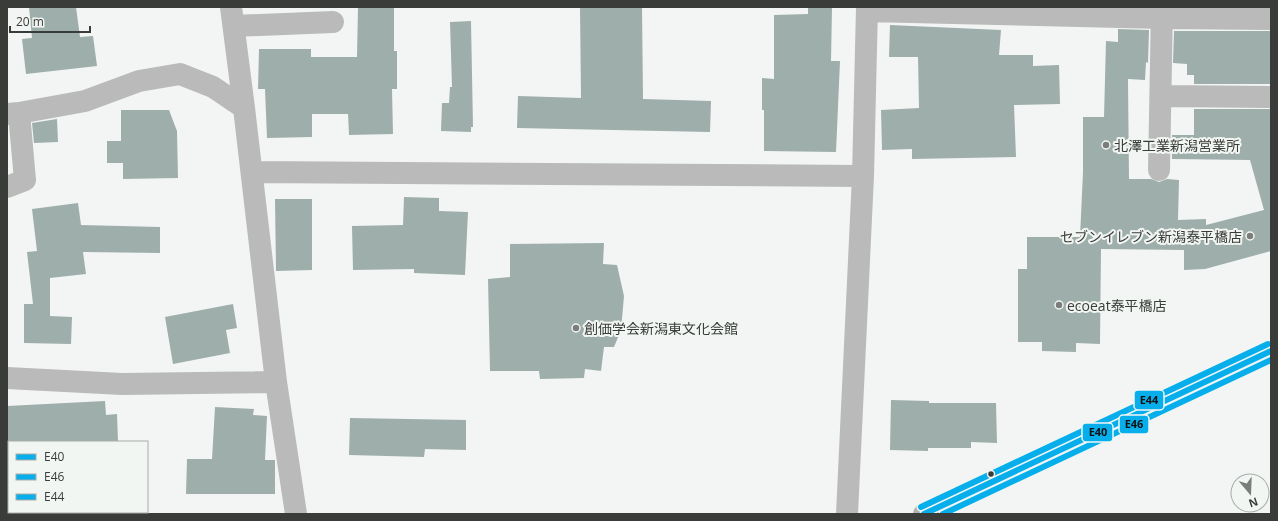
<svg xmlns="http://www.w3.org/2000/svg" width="1278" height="521" font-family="'Open Sans','Noto Sans JP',sans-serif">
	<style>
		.building { fill: #9eaeab }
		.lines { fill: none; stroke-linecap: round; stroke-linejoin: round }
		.street { stroke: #b9bab9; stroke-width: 22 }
		.primary { stroke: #b2b2b2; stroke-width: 22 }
		.bus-1-casing { stroke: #f2f6f3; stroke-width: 9 }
		.bus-2-casing { stroke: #f2f6f3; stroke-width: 9 }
		.bus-3-casing { stroke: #f2f6f3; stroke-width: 9 }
		.bus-1 { stroke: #06aeeb; stroke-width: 6 }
		.bus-2 { stroke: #06aeeb; stroke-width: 6 }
		.bus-3 { stroke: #06aeeb; stroke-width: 6 }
		.poi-dot { fill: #7b7d7b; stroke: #f2f6f3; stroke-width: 1.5 }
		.bus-dot { fill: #3a3c3a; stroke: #f2f6f3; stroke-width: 1.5 }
		.labels { text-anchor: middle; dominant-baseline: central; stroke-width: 4; stroke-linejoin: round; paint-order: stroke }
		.poi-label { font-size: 14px; fill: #3a3c3a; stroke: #f2f6f3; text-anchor: start }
		.line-badge { stroke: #f2f6f3; stroke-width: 1.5 }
		.pale-badge-label { font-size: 11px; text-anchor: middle; font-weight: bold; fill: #111 }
	</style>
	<rect width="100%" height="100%" fill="#f3f5f4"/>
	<!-- building -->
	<path class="building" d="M 29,7 L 76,7 L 80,37 L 93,36 L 97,66 L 26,74 L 22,39 L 32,38 Z
		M 358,7 L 394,7 L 394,51 L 397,51 L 397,89 L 392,89 L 393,134 L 349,135 L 348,114 L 312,114 L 312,137 L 267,138 L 265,89 L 258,89 L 259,49 L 311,49 L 311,57 L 357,57 Z
		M 580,7 L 642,7 L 643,99 L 711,101 L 710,132 L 517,128 L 518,96 L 581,98 Z
		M 808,7 L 832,7 L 831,61 L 840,61 L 836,152 L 764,151 L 764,110 L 762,110 L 762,78 L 774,79 L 774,15 L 808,14 Z
		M 471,21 L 473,127 L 471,127 L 471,132 L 441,131 L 442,103 L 449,103 L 450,87 L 452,87 L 450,22 Z
		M 890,25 L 1001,30 L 999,55 L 1033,55 L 1033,66 L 1059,65 L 1060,104 L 1014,105 L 1016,157 L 912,159 L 912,149 L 882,150 L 881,110 L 919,108 L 918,57 L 889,57 Z
		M 1118,29 L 1149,30 L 1148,63 L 1146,62 L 1145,80 L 1128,79 L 1129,179 L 1151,179 L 1159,182 L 1167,179 L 1179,180 L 1178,220 L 1206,219 L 1206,225 L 1264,210 L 1250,160 L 1172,159 L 1172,135 L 1194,135 L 1194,109 L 1271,109 L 1271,251 L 1205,269 L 1184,270 L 1184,250 L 1101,249 L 1100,344 L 1076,343 L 1076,352 L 1042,351 L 1042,342 L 1018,342 L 1018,269 L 1027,269 L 1027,237 L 1080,237 L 1083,172 L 1083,117 L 1104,117 L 1106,41 L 1118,42 Z
		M 1174,31 L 1271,31 L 1271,84 L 1194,84 L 1194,75 L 1187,75 L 1187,64 L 1173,63 Z
		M 121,110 L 169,110 L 177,131 L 178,178 L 123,179 L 123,163 L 107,163 L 107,141 L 121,141 Z
		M 57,119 L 58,142 L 34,143 L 32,123 Z
		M 404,197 L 439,198 L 439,211 L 468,212 L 465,275 L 414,273 L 414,269 L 353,270 L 352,226 L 403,225 Z
		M 275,199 L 312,199 L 312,270 L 276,271 Z
		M 78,203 L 81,225 L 160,227 L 160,253 L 83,252 L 86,274 L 50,278 L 50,316 L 72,317 L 71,344 L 24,343 L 24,304 L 33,304 L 27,252 L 37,251 L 32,209 Z
		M 604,243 L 603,264 L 617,265 L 624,296 L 621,330 L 614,347 L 604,347 L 601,371 L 585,369 L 584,378 L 540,379 L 539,371 L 490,371 L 488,279 L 510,277 L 510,244 Z
		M 233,304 L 237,328 L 226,330 L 230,353 L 173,364 L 165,317 Z
		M 891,400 L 929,401 L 929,403 L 996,403 L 997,443 L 971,442 L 971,448 L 928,448 L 928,451 L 890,450 Z
		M 105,401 L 106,415 L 117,414 L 118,442 L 7,442 L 7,406 Z
		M 215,407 L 254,409 L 253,415 L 267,416 L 265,460 L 275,460 L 275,494 L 186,494 L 187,459 L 212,459 Z
		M 350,418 L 466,420 L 466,450 L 425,449 L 424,457 L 349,455 Z"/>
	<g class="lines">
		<!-- street -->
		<path class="street" d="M 231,7 L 244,108 L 276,382 L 296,514
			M 867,11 L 1162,18 L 1271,19
			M 234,26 L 333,22
			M 1161,96 L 1271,97
			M 7,114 L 19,113 L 85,101 L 139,81 L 180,74 L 213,87 L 244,108
			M 1159,170 L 1162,7
			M 252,172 L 863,176
			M 7,187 L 25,180 L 19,113
			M 7,378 L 122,384 L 276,382
			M 847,514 L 863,176 L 867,7"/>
		<!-- primary -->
		<path class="primary" d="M 924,514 L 1271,351"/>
		<!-- bus-1 casing -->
		<g class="bus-1-casing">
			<path id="bus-1" d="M 924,514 L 1271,351"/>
		</g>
		<!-- bus-2 casing -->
		<g class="bus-2-casing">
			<path id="bus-2" d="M 943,514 L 1271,360"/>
		</g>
		<!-- bus-3 casing -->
		<g class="bus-3-casing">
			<path id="bus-3" d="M 921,507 L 1268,344"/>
		</g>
		<!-- bus-1 -->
		<use href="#bus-1" class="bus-1"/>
		<!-- bus-2 -->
		<use href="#bus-2" class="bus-2"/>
		<!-- bus-3 -->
		<use href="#bus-3" class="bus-3"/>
	</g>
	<!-- markers -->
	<g class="poi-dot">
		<circle cx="1106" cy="145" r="4"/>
		<circle cx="1250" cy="236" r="4"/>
		<circle cx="1059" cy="305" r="4"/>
		<circle cx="576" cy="328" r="4"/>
	</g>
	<circle class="bus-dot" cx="991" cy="474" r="3.5"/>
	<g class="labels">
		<!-- poi labels -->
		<g class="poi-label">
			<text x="1114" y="145">北澤工業新潟営業所</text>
			<text x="1242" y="236" text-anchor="end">セブンイレブン新潟泰平橋店</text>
			<text x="1067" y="305">ecoeat泰平橋店</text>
			<text x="584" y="328">創価学会新潟東文化会館</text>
		</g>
	</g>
	<g class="line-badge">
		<rect x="1134" y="390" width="30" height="20" rx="4" fill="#06aeeb"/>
		<rect x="1119" y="415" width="30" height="19" rx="4" fill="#06aeeb"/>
		<rect x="1082" y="423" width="31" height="19" rx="4" fill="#06aeeb"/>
	</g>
	<g class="pale-badge-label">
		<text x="1149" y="404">E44</text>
		<text x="1134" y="428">E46</text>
		<text x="1098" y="436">E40</text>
	</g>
	<!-- border -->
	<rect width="1278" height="521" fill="none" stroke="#3a3c3a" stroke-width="16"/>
	<!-- legend -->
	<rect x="8" y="441" width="140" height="72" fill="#f2f6f3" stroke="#a8aca9"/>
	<rect x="16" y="454" width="20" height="6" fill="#06aeeb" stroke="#a8aca9"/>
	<text x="44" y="461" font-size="12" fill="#3a3c3a">E40</text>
	<rect x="16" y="474" width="20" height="6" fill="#06aeeb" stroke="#a8aca9"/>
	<text x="44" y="481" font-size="12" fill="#3a3c3a">E46</text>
	<rect x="16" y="494" width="20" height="6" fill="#06aeeb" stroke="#a8aca9"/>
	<text x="44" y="501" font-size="12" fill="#3a3c3a">E44</text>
	<!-- north arrow -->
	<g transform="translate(1250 493) rotate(161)"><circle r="19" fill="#f2f6f3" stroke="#a8aca9"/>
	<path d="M0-3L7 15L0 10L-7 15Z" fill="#7b7d7b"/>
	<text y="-6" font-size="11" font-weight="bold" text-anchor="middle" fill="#3a3c3a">N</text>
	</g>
	<!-- scale -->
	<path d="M10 26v6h80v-6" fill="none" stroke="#3a3c3a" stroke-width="2"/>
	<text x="16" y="26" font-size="12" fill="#3a3c3a" stroke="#f2f6f3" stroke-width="3" paint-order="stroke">20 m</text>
</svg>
